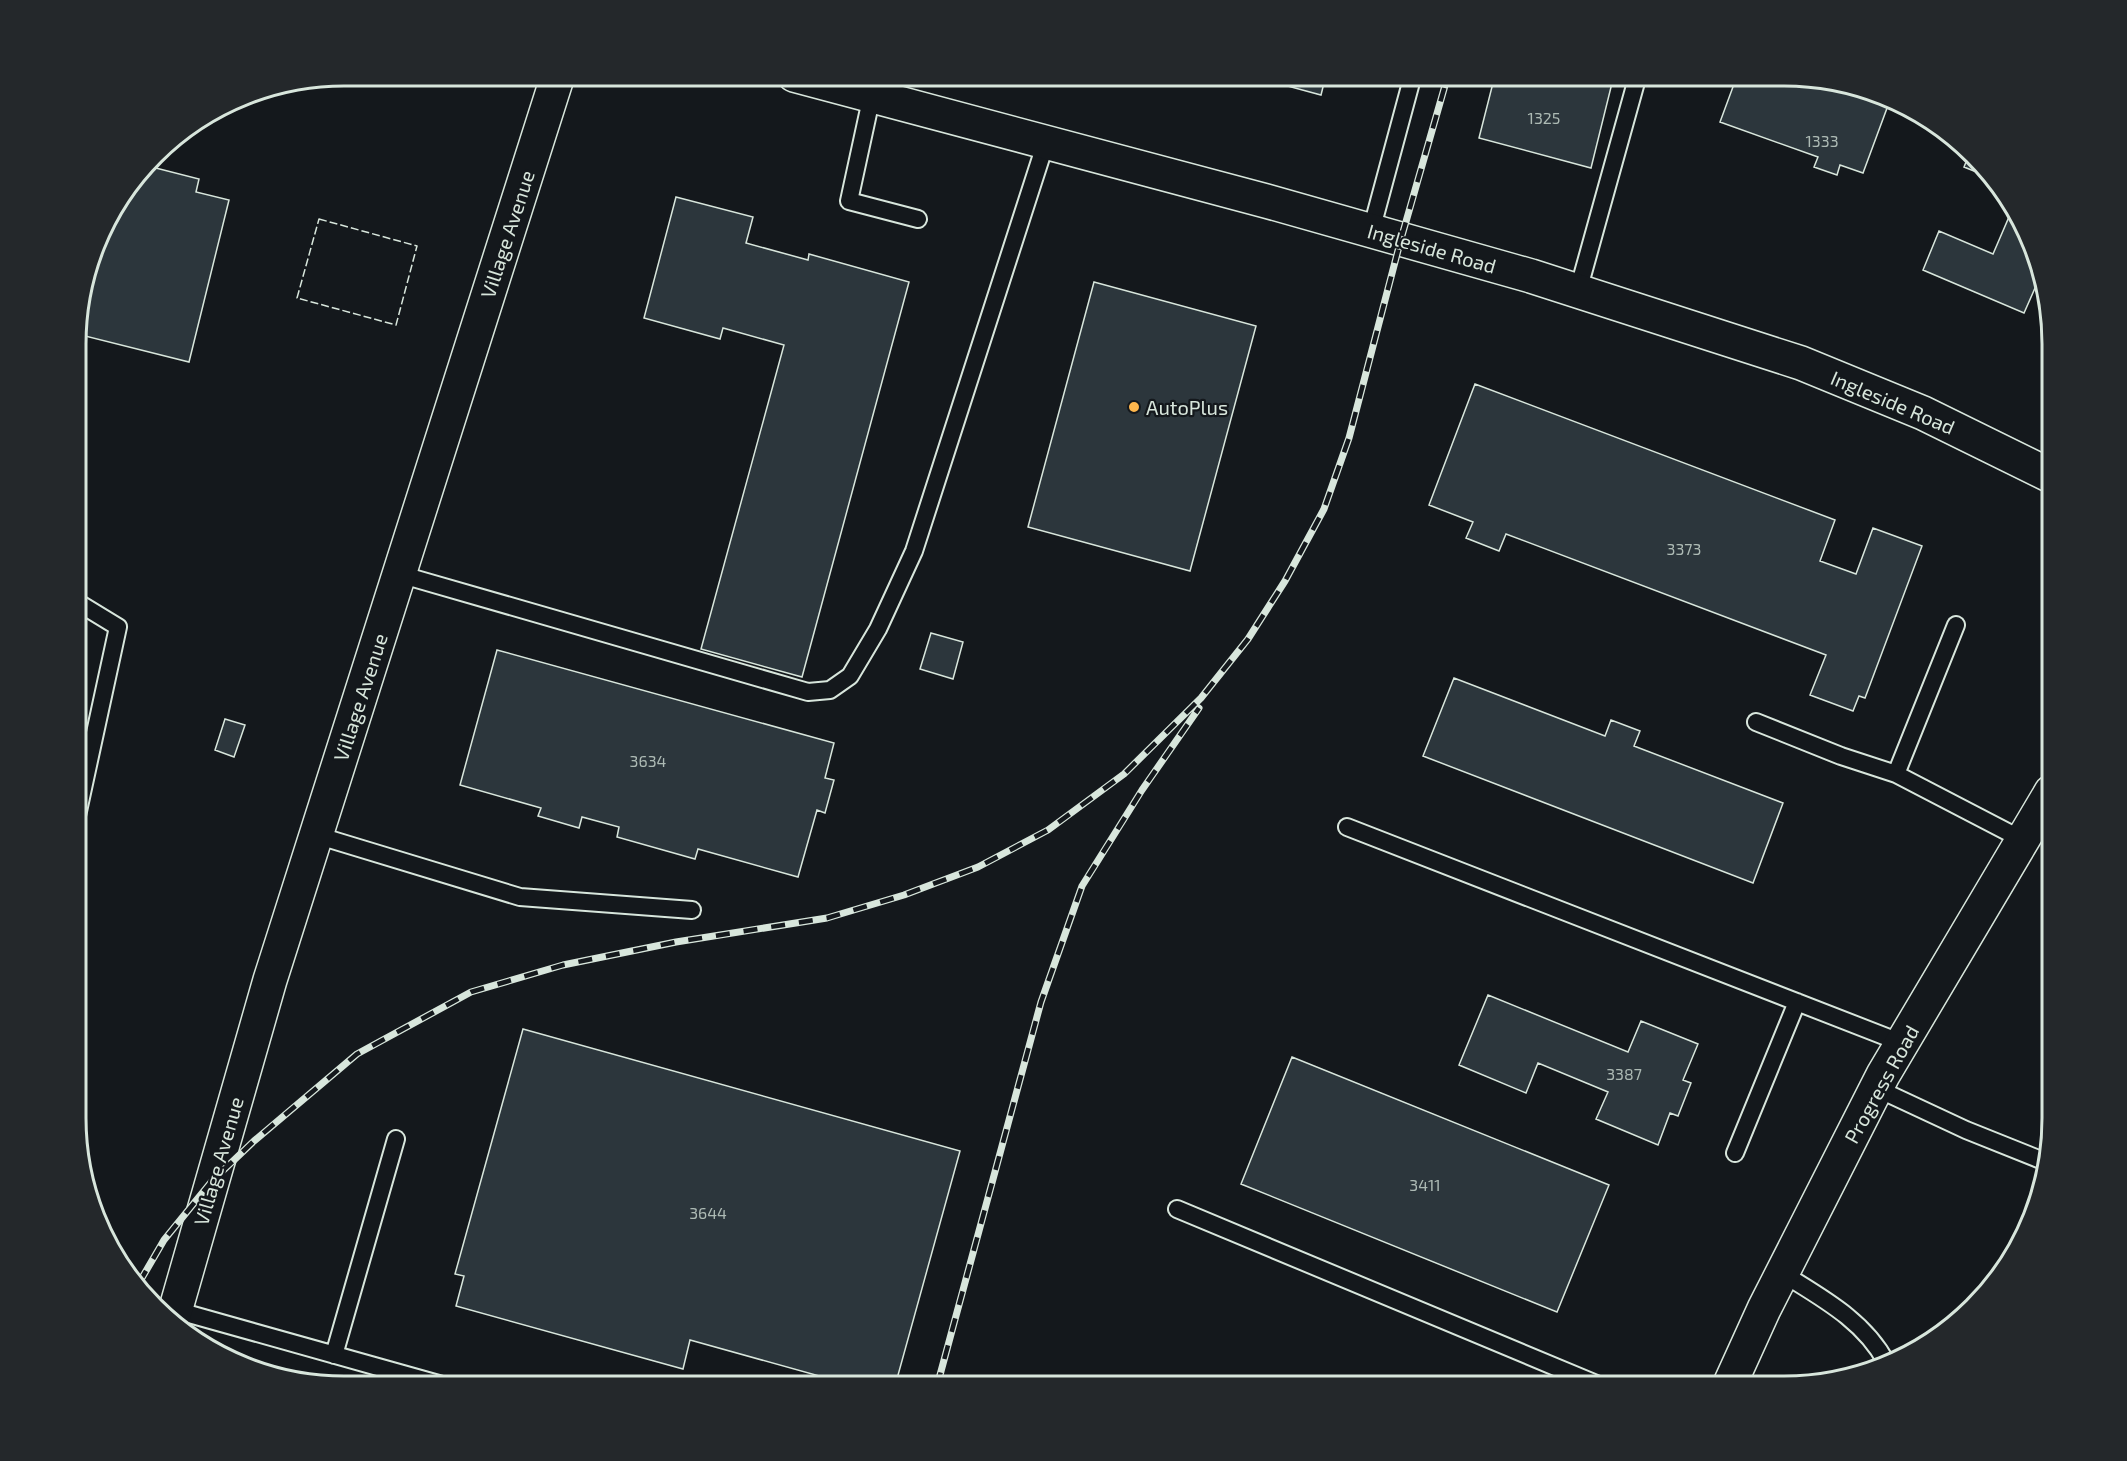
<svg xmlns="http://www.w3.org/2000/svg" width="2127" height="1461" font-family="'Exo 2',sans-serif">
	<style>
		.building { fill: #2c363c; stroke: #d8e6dc; stroke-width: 1.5 }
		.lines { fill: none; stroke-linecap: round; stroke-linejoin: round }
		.lane-casing { stroke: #d8e6dc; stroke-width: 20 }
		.street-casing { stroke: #d8e6dc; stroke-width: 36 }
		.secondary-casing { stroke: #d8e6dc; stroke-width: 36 }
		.lane { stroke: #14181c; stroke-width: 16 }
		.street { stroke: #14181c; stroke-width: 33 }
		.secondary { stroke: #14181c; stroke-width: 33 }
		.rail-casing { stroke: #d8e6dc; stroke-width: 7 }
		.rail { stroke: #14181c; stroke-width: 4.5; stroke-dasharray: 14; stroke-linecap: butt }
		.fence { stroke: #d8e6dc; stroke-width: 1.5; stroke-dasharray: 8 3; stroke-linecap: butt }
		.poi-dot { fill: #ffb74d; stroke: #14181c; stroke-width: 2 }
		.labels { text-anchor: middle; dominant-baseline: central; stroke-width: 4.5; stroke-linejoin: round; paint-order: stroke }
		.number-label { font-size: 16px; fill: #adbab4 }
		.street-label { font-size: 20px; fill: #d8e6dc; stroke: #14181c }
		.poi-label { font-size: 20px; fill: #d8e6dc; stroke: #14181c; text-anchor: start }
		.rim { fill: none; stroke: #d8e6dc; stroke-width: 3 }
	</style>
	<rect width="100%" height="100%" fill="#14181c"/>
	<!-- building -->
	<path class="building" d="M 1247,75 L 1326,75 L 1321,95 Z
		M 1495,75 L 1614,75 L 1591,168 L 1479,138 Z
		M 1737,76 L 1801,76 L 1870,89 L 1890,100 L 1863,173 L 1840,165 L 1837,175 L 1814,167 L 1818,157 L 1720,122 Z
		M 1968,157 L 1984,175 L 1964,167 Z
		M 148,166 L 199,179 L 196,192 L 229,200 L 189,362 L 77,334 L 77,309 L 103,224 Z
		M 676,197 L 753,217 L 746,243 L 808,260 L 809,254 L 909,282 L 802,677 L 701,649 L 784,345 L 723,328 L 720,339 L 644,318 Z
		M 2012,210 L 2024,224 L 2039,279 L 2024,313 L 1923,270 L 1939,231 L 1993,254 Z
		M 1094,282 L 1256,326 L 1190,571 L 1028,527 Z
		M 1475,384 L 1835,520 L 1820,561 L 1856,574 L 1873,528 L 1922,546 L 1865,698 L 1859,696 L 1853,711 L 1810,695 L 1826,655 L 1506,534 L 1499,551 L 1466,538 L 1473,522 L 1429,505 Z
		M 931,633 L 963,642 L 953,679 L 920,669 Z
		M 497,650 L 834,743 L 825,778 L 834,780 L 825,813 L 817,810 L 798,877 L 698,849 L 695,859 L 617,837 L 619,827 L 582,817 L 579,828 L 538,816 L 541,808 L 460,785 Z
		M 1454,678 L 1605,736 L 1611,720 L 1640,731 L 1634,746 L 1783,803 L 1753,883 L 1423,756 Z
		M 225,719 L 245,725 L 234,757 L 215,750 Z
		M 1488,995 L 1628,1052 L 1641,1021 L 1698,1044 L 1683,1080 L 1691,1083 L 1678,1116 L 1670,1113 L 1658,1145 L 1596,1119 L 1608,1092 L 1538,1063 L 1526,1093 L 1459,1065 Z
		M 523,1029 L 960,1151 L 895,1386 L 855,1386 L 690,1340 L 683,1369 L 456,1306 L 464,1276 L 455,1274 Z
		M 1292,1057 L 1609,1185 L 1557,1312 L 1241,1184 Z"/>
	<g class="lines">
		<!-- lane casing -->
		<g class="lane-casing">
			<path id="lane" d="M 872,95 L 849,201 L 918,219
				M 1371,231 L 1413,75
				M 1578,291 L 1638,75
				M 399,574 L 808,692 L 830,690 L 850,676 L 878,629 L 914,551 L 1046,142
				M 77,602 L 118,627 L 77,816
				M 1956,625 L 1896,774 L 2023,840
				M 1756,722 L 1841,756 L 1896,774
				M 1347,827 L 1902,1043
				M 316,835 L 520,897 L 692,910
				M 1876,1088 L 1966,1130 L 2046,1162
				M 1735,1153 L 1797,1002
				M 1177,1209 L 1601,1386
				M 1782,1273 C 1820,1297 1864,1320 1886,1362
				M 175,1310 L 442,1385
				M 334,1355 L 396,1139"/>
		</g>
		<!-- street casing -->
		<g class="street-casing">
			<path id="street" d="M 1729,1386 L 1764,1309 L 1883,1075 L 2051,792"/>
		</g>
		<!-- secondary casing -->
		<g class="secondary-casing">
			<path id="secondary" d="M 794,75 L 1266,201 L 1531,276 L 1801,363 L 1923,413 L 2051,476
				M 172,1322 L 270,980 L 558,75"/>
		</g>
		<!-- lane -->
		<use href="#lane" class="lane"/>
		<!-- street -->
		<use href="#street" class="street"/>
		<!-- secondary -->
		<use href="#secondary" class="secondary"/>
		<!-- rail casing -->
		<g class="rail-casing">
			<path id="rail" d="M 139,1283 L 164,1240 L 212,1181 L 254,1141 L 357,1054 L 471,992 L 563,965 L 676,942 L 827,918 L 904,895 L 978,867 L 1048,830 L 1124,774 L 1201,698 L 1248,639 L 1285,581 L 1324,509 L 1349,438 L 1401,239 L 1448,75
				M 937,1386 L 1041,1002 L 1082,886 L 1142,790 L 1199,708"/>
		</g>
		<!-- rail -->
		<use href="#rail" class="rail"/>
		<!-- fence -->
		<path class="fence" d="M 319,219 L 417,246 L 396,325 L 297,298 Z"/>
	</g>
	<!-- markers -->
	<circle class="poi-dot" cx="1134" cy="407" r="6"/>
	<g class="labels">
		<!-- number labels -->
		<g class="number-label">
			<text x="1544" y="117">1325</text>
			<text x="1822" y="140">1333</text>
			<text x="1684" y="548">3373</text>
			<text x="648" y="760">3634</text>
			<text x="1624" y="1073">3387</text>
			<text x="1425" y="1184">3411</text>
			<text x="708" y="1212">3644</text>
		</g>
		<!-- street labels -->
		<g class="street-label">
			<text transform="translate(507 234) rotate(-72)">Village Avenue</text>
			<text transform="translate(1432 248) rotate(16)">Ingleside Road</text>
			<text transform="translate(1893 402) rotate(23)">Ingleside Road</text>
			<text transform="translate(360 697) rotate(-72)">Village Avenue</text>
			<text transform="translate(1881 1084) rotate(-61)">Progress Road</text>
			<text transform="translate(218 1161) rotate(-74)">Village Avenue</text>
		</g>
		<!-- poi labels -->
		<g class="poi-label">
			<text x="1146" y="407">AutoPlus</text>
		</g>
	</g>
	<!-- crop -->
	<path d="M0 0H2127V1461H0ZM344 86H1784A258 258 0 0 1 2042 344V1118A258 258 0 0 1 1784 1376H344A258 258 0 0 1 86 1118V344A258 258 0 0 1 344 86Z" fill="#24282b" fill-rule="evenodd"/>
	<path class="rim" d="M344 86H1784A258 258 0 0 1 2042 344V1118A258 258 0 0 1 1784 1376H344A258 258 0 0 1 86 1118V344A258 258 0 0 1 344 86Z"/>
</svg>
